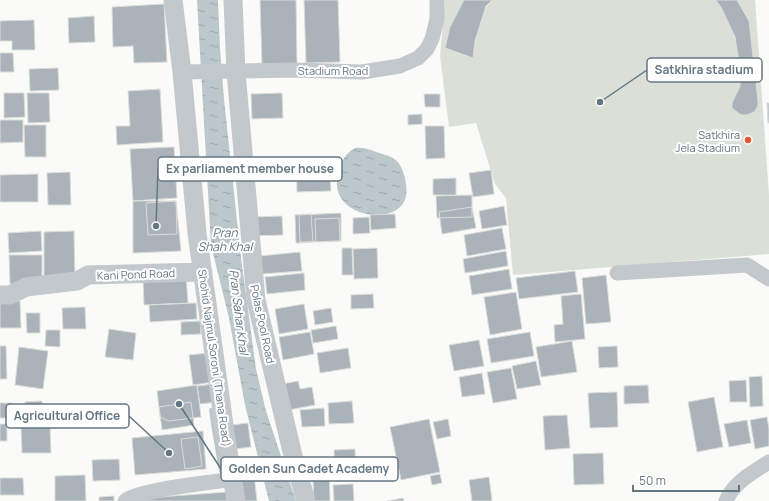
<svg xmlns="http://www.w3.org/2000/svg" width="769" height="501" font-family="Manrope,sans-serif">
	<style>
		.garden { fill: #dadfd7 }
		.water { fill: url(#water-ripples) }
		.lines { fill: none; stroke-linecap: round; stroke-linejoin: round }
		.stream { stroke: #bbc7cb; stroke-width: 4 }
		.building { fill: #aab3b9; stroke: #dcdcda }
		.minor { stroke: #c3c8cc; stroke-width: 15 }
		.tertiary { stroke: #c3c8cc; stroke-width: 19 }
		.poi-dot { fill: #e4572e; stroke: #fff; stroke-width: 1.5 }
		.labels { text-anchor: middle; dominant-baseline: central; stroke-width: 4; stroke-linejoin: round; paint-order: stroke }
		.street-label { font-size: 11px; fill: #657683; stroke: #fff }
		.poi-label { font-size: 11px; fill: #657683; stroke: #fff; text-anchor: end }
		.water-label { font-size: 12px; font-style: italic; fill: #60757c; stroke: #fff }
		.leader { fill: none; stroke: #657683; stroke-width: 1.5 }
		.callout-dot { fill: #657683; stroke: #fff; stroke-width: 1.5 }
		.callout { fill: #fff; stroke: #657683; stroke-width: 1.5 }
		.callout-label { font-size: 12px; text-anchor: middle; font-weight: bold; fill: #657683 }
	</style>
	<defs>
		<pattern id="water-ripples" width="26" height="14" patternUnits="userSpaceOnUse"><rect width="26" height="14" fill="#bbc7cb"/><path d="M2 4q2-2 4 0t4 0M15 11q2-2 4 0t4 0" fill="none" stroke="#9ca6aa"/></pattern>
	</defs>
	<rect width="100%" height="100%" fill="#fafaf8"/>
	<!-- garden -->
	<path class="garden" d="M 445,0 L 464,0 L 450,27 L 445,48 L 472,58 C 477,40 479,13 492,0 L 716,0 C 732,22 742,54 741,81 C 741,90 735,100 732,108 L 741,115 L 758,106 L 758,100 L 749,21 L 737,0 L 755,0 L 769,195 L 769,254 L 513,275 L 506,198 L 495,184 L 476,123 L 449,127 L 440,56 Z"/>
	<!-- water -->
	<path class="water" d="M 197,0 L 218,0 L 220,48 L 224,99 L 241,258 L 256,369 L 266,411 L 296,501 L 269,501 L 245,405 L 229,318 L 211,245 Z
		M 355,148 C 362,147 369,149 376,152 C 394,157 400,159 405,178 C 406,184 407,190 406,196 C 400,226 341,219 337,187 C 336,181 338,175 339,169 C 342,160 346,153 355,148 Z"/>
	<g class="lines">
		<!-- stream -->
		<path class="stream" d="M 211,410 L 221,471 L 212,418"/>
	</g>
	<!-- building -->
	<path class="building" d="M 260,0 L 296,0 L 297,64 L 262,65 Z
		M 304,0 L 338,0 L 340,62 L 306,63 Z
		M 464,0 L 492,0 L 486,6 L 475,41 L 473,58 L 445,48 L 450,27 Z
		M 716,0 L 737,0 L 749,21 L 758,100 L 758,106 L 754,112 L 747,115 L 741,115 L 732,108 L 732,103 L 740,86 L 740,68 L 735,37 L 722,9 Z
		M 164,4 L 167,62 L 134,63 L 133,46 L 113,47 L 112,7 Z
		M 94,16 L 95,42 L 69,43 L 68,18 Z
		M 34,20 L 35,50 L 12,50 L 12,41 L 0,41 L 0,21 Z
		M 0,53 L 13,53 L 14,72 L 0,72 Z
		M 58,68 L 59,90 L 30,91 L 29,69 Z
		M 160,89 L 163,142 L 117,145 L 116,126 L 130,126 L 128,91 Z
		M 4,93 L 24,93 L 25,117 L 4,118 Z
		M 27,93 L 49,93 L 50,122 L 28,123 Z
		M 282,93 L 283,118 L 252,119 L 251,94 Z
		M 424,94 L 440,94 L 440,107 L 425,107 Z
		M 767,103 L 769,103 L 769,123 L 768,123 Z
		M 422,114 L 422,124 L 408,125 L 408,115 Z
		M 0,120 L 23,120 L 23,142 L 0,143 Z
		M 24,125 L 46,125 L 46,157 L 25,157 Z
		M 425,126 L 444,126 L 445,158 L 426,159 Z
		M 174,147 L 177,198 L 133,201 L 130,149 Z
		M 329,158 L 331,191 L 297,192 L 296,160 Z
		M 491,170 L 494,194 L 473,197 L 469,173 Z
		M 70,172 L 71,205 L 48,205 L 47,173 Z
		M 38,174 L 38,202 L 0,202 L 0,175 Z
		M 456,178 L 456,195 L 433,195 L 433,179 Z
		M 472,195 L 472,217 L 437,218 L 436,196 Z
		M 133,201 L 176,201 L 181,251 L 133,253 Z
		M 176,201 L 177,234 L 148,235 L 146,203 Z
		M 504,206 L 507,225 L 482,229 L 479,211 Z
		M 472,207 L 476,228 L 442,234 L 439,212 Z
		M 341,213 L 341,241 L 300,242 L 299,215 Z
		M 311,214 L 313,242 L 296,243 L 295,215 Z
		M 395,214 L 396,228 L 371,230 L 370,215 Z
		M 282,216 L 283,235 L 249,236 L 248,217 Z
		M 369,217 L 370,233 L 353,234 L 353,218 Z
		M 339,218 L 340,241 L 316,242 L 315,219 Z
		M 502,228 L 506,249 L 467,256 L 464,235 Z
		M 41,231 L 42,251 L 9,253 L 8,233 Z
		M 74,231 L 75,280 L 44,281 L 44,232 Z
		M 342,248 L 352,248 L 353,275 L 342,275 Z
		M 377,248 L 378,278 L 354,279 L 353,249 Z
		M 506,251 L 508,266 L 465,273 L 463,259 Z
		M 300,252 L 302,271 L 261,274 L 260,256 Z
		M 9,255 L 42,255 L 42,283 L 10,284 Z
		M 509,269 L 512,289 L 472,295 L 469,276 Z
		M 575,271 L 578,292 L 519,299 L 516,278 Z
		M 304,273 L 305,290 L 267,294 L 265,277 Z
		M 186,275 L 188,303 L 144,305 L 143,277 Z
		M 606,275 L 611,322 L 586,324 L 582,278 Z
		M 516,292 L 522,329 L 490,335 L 484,297 Z
		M 373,294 L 374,308 L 351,309 L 351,295 Z
		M 581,294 L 585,339 L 555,342 L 554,325 L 563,324 L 561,296 Z
		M 0,301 L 20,301 L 21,328 L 0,328 Z
		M 196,303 L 197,319 L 150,322 L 149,305 Z
		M 304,304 L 308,329 L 279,334 L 275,309 Z
		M 85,307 L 86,329 L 63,329 L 62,308 Z
		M 331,308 L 333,322 L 315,325 L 313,311 Z
		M 26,313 L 40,313 L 40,333 L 27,333 Z
		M 200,321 L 201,334 L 181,335 L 181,322 Z
		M 336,326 L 338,339 L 313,343 L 311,330 Z
		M 109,329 L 136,333 L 133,360 L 105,357 Z
		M 46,330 L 60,330 L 60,347 L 45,346 Z
		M 310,332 L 314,354 L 283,360 L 279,337 Z
		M 530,332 L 534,356 L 491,363 L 487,339 Z
		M 479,340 L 484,366 L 454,371 L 449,345 Z
		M 572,341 L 577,372 L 541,377 L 536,347 Z
		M 0,346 L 6,346 L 7,379 L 0,379 Z
		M 617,346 L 618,367 L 599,368 L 598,347 Z
		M 19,347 L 48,351 L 43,389 L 15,385 Z
		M 348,348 L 351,368 L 320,373 L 317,353 Z
		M 209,353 L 213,382 L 193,385 L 189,355 Z
		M 536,361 L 541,385 L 517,389 L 512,366 Z
		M 511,368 L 517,399 L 493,403 L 487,372 Z
		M 482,373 L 485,394 L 462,397 L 459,377 Z
		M 762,376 L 763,406 L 750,407 L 749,377 Z
		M 746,380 L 747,402 L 730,402 L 729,381 Z
		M 298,381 L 300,389 L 312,387 L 315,405 L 283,411 L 278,385 Z
		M 214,384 L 217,402 L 200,404 L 197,386 Z
		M 197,385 L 201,417 L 169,421 L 160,417 L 157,391 Z
		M 648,385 L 649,403 L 624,404 L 624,386 Z
		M 617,392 L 618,427 L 590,428 L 588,393 Z
		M 714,397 L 723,447 L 697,452 L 688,402 Z
		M 42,401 L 43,424 L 25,424 L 25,402 Z
		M 352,401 L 354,423 L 329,424 L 328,403 Z
		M 191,402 L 194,425 L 162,430 L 159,407 Z
		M 0,403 L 12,403 L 13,418 L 0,418 Z
		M 324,408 L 325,426 L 302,427 L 300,410 Z
		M 567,415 L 570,448 L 545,450 L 543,416 Z
		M 767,417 L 769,429 L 769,446 L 755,449 L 750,420 Z
		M 429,419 L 440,472 L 401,480 L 390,427 Z
		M 448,419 L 451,436 L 437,439 L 433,422 Z
		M 747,420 L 751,443 L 729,447 L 724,424 Z
		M 248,423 L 251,447 L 234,449 L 232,425 Z
		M 0,424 L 7,424 L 7,441 L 0,441 Z
		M 21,427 L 50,427 L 51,453 L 22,453 Z
		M 203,431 L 206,469 L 135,475 L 132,438 Z
		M 198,437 L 202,466 L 185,469 L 181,439 Z
		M 355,449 L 356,480 L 335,481 L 334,450 Z
		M 603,453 L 604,484 L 574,485 L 573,454 Z
		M 119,459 L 120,480 L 93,481 L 92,460 Z
		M 329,461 L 330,501 L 314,501 L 312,462 Z
		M 253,465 L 257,501 L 241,501 L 237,467 Z
		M 440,474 L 442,483 L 432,485 L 430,476 Z
		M 85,475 L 86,501 L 55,501 L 55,476 Z
		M 489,477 L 492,501 L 472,501 L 469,480 Z
		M 0,478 L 23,478 L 24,495 L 0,495 Z
		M 353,484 L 354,501 L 334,501 L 333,485 Z
		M 227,492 L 228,501 L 146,501 L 146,498 Z
		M 114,496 L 114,501 L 99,501 L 99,497 Z
		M 403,498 L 404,501 L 387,501 Z"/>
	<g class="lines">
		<!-- minor -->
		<path class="minor" d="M 182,72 L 295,70 L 362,72 L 400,66 L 418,58 L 427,49 L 432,39 L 437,19 L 437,0
			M 617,273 L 747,265 L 769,279
			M 125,501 C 140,489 210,483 233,479
			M 726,501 C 733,483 753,472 769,462"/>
		<!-- tertiary -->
		<path class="tertiary" d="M 173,0 L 182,72 L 197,233 L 225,432 L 236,501
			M 233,0 L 236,72 L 256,300 L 294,460 L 306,501
			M 0,295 L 10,295 L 26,287 L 77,281 L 88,275 L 203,272"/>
	</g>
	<!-- markers -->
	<circle class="poi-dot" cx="748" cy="140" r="4"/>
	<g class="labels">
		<!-- street labels -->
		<g class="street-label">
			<text x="333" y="70">Stadium Road</text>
			<text transform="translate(136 274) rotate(-2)">Kani Pond Road</text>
			<text transform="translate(263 324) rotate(78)">Polas Pool Road</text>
			<text transform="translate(215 358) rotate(82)">Shohid Najmul Soroni (Thana Road)</text>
		</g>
		<!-- poi labels -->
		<g class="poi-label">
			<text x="740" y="134">Satkhira<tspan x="740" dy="13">Jela Stadium</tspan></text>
		</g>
		<!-- water labels -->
		<g class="water-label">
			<text x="225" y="232">Pran<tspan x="225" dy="14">Shah Khal</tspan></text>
			<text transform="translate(239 312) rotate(83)">Pran Sahar Khal</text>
		</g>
	</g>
	<!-- callouts -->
	<path class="leader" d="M600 102L647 70M156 226L158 169M169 453L129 416M179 404L221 469"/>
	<g class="callout-dot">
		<circle cx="600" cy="102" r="4"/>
		<circle cx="156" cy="226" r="4"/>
		<circle cx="169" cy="453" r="4"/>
		<circle cx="179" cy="404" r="4"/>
	</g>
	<g class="callout">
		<rect x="647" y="58" width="115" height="24" rx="4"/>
		<rect x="158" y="157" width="184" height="24" rx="4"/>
		<rect x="6" y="404" width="123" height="24" rx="4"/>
		<rect x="221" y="457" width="177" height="24" rx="4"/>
	</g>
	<g class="callout-label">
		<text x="704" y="74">Satkhira stadium</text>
		<text x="250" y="173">Ex parliament member house</text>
		<text x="67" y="420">Agricultural Office</text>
		<text x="309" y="473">Golden Sun Cadet Academy</text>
	</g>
	<!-- scale -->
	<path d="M633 485v6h106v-6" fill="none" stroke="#657683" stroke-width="2"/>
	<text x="639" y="485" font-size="12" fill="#657683" stroke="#ffffff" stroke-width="3" paint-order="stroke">50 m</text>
</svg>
